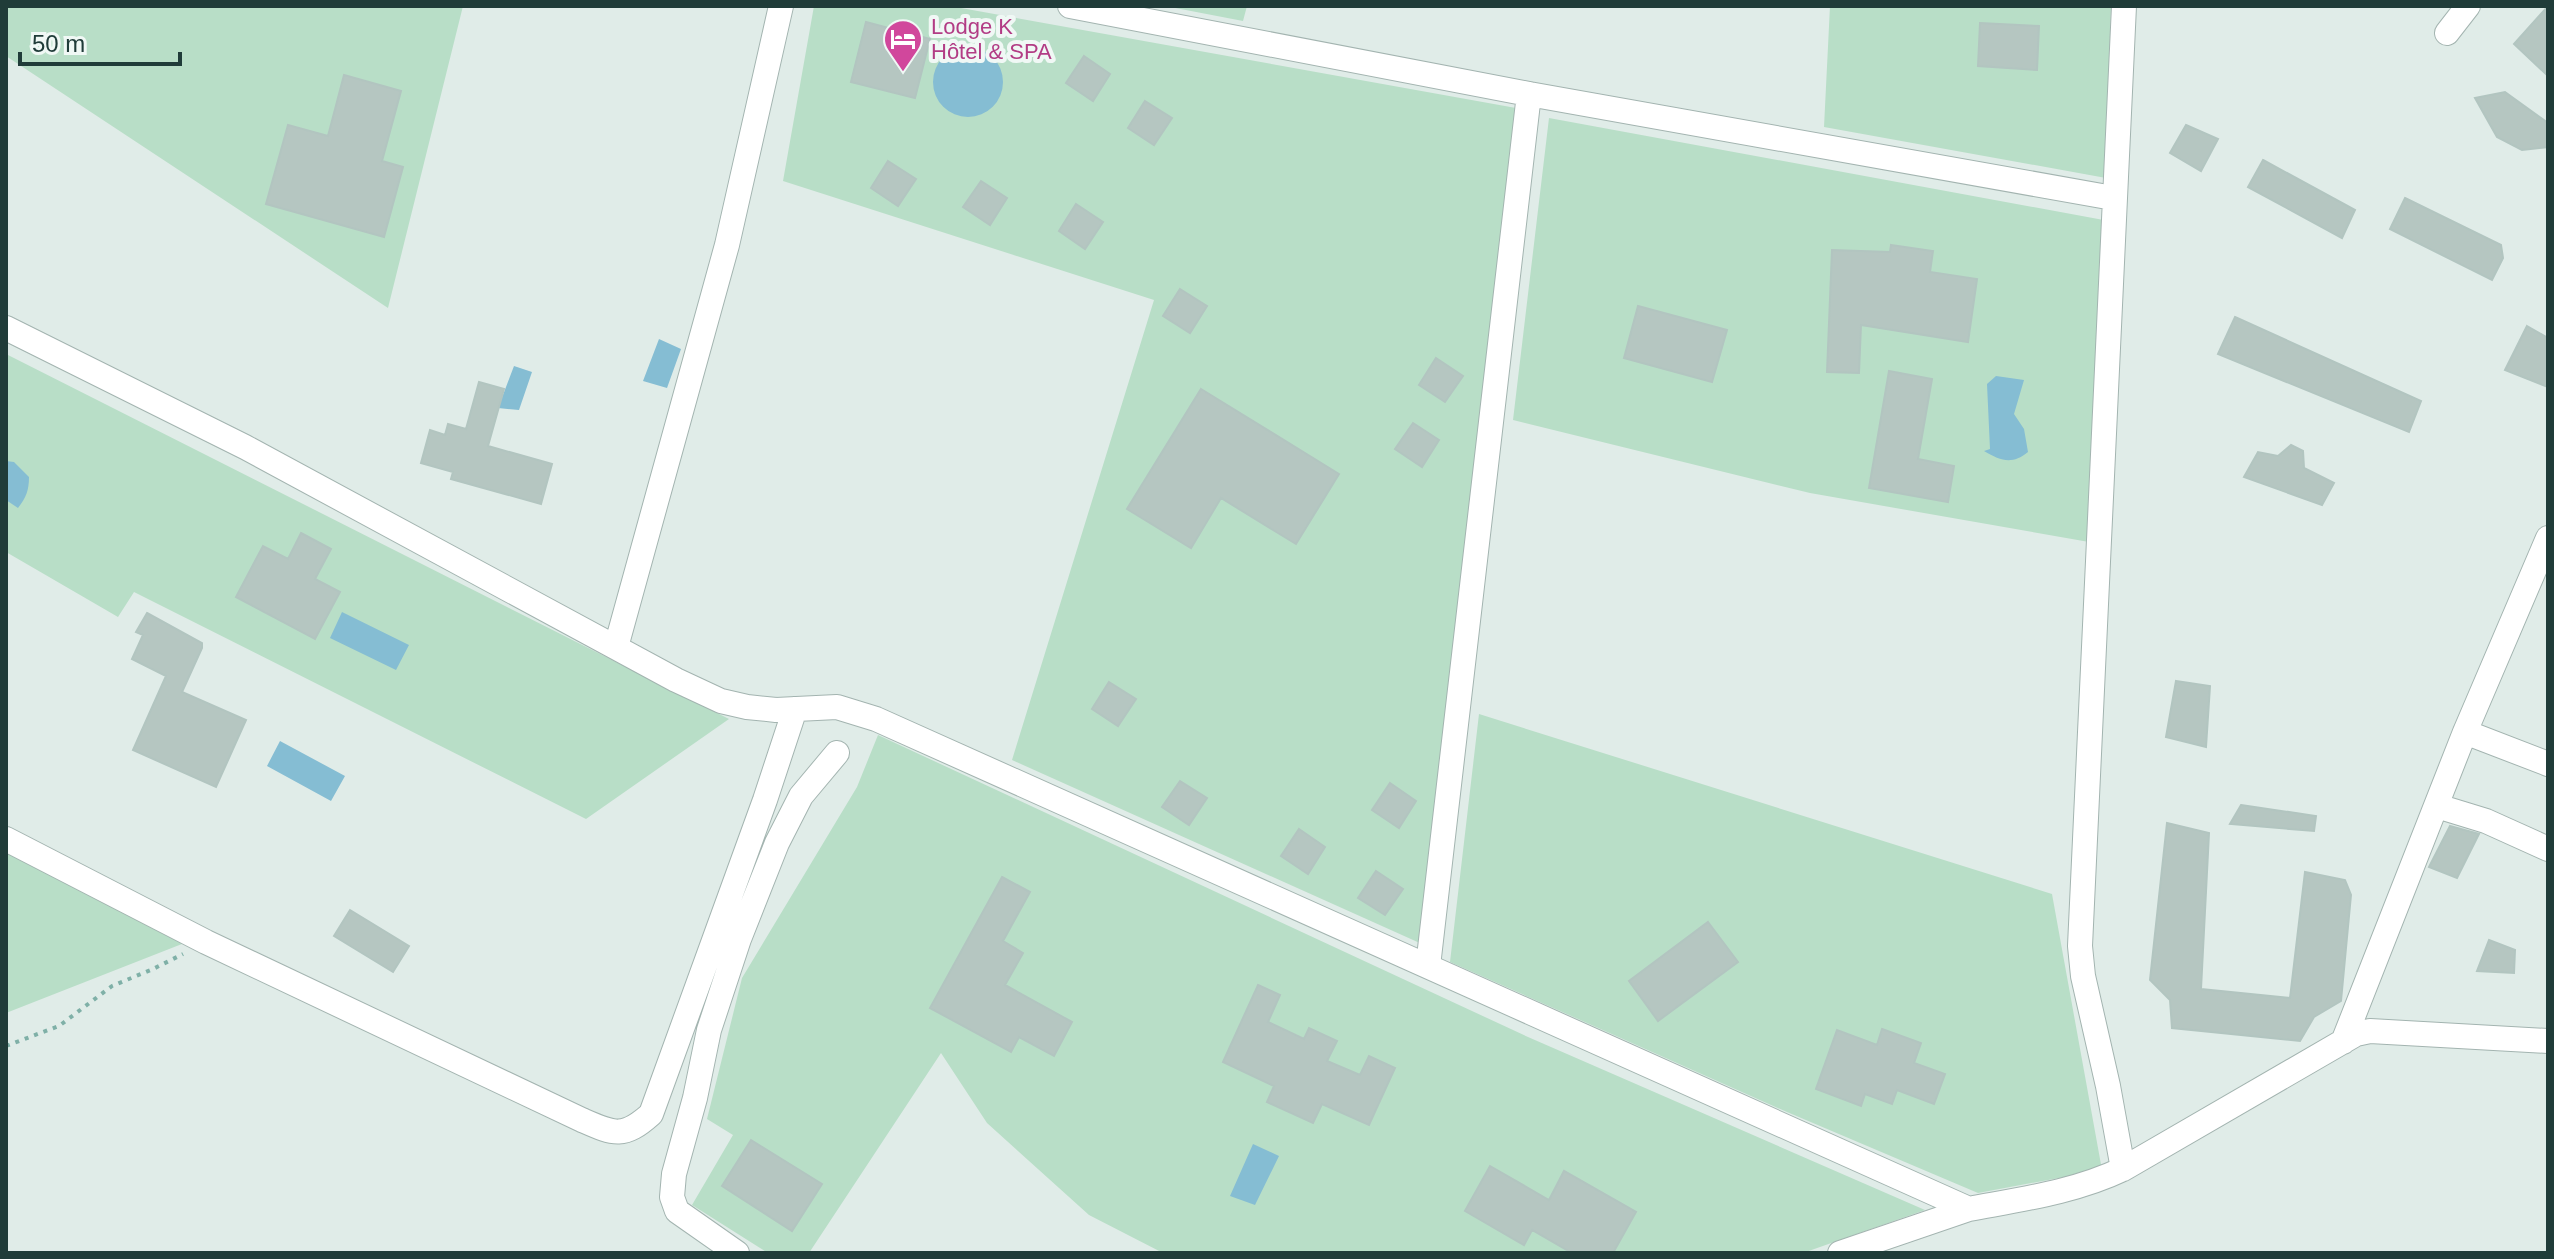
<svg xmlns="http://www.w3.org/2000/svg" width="2554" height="1259" font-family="Arial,sans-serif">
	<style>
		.green { fill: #b8dec7 }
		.water { fill: #85bdd3 }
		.building { fill: #b5c6c1; stroke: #b2c5c0; stroke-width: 2 }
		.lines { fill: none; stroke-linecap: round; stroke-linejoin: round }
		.street-casing { stroke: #a3b4b0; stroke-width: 26 }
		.path { stroke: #7fb0a7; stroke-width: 4; stroke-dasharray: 4 6; stroke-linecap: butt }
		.street { stroke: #fff; stroke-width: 24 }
		.labels { text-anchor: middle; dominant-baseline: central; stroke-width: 8; stroke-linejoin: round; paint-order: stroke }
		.hotel-label { font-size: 22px; fill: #b23c85; stroke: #f0f8f5; text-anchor: start }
	</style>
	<rect width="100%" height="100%" fill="#e0ece8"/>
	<!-- green -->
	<path class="green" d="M 6,6 L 463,6 L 388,308 L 6,56 Z
		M 814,6 L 950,6 L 1516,108 L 1422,944 L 1012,760 L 1154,300 L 783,181 Z
		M 1165,6 L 1247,6 L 1243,21 Z
		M 1830,6 L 2111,6 L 2106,178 L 1824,127 Z
		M 1549,118 L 2109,221 L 2089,542 L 1810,493 L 1513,420 Z
		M 6,354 L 729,719 L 586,819 L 134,592 L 118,617 L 6,552 Z
		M 1479,714 L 2052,894 L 2102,1170 L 1978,1193 L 1787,1112 L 1450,962 Z
		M 878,735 L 1528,1037 L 1925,1210 L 1803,1253 L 1163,1253 L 1089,1215 L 987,1123 L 941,1053 L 809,1253 L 768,1253 L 692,1205 L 733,1135 L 707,1119 L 742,978 L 857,787 Z
		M 6,851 L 187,942 L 6,1013 Z"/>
	<!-- water -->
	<path class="water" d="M933 82a35 35 0 1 1 70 0a35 35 0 1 1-70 0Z
		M 659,339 L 681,349 L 667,388 L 643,381 Z
		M 514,366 L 532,372 L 519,410 L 498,408 Z
		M 1996,376 L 2024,380 L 2014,414 L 2024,429 L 2028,452 C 2012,465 2001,461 1984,451 L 1990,449 L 1987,384 Z
		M 6,461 L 14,462 L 29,477 C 29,490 26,498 18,508 L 6,500 Z
		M 342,612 L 409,645 L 396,670 L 330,638 Z
		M 280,741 L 345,776 L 331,801 L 267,766 Z
		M 1253,1144 L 1279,1156 L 1255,1205 L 1230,1196 Z"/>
	<!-- building -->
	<path class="building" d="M 2548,6 L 2548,76 L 2514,44 Z
		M 866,22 L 930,39 L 915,98 L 851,82 Z
		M 1980,23 L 2039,26 L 2037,70 L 1978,66 Z
		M 1084,56 L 1110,74 L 1093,101 L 1066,83 Z
		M 344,75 L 401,91 L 382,161 L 403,167 L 384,237 L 266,204 L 288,125 L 328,136 Z
		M 2505,92 L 2548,123 L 2548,147 L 2522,150 L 2497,137 L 2475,98 Z
		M 1145,101 L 1172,118 L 1154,145 L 1128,128 Z
		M 2186,125 L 2218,139 L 2201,171 L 2170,153 Z
		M 2263,160 L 2355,210 L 2342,238 L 2248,187 Z
		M 888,161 L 916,179 L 898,206 L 871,188 Z
		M 981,181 L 1007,198 L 990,225 L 963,207 Z
		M 2405,198 L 2501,245 L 2503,258 L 2492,280 L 2390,229 Z
		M 1076,204 L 1103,222 L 1085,249 L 1059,231 Z
		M 1891,245 L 1933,251 L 1930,272 L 1977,279 L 1968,342 L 1861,325 L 1859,373 L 1827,372 L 1832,250 L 1890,252 Z
		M 1180,289 L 1207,306 L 1190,333 L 1163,316 Z
		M 1638,306 L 1727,330 L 1712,382 L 1624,358 Z
		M 2235,317 L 2421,401 L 2409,432 L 2218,354 Z
		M 2527,326 L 2548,338 L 2548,387 L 2505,370 Z
		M 1436,358 L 1463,376 L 1445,402 L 1419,385 Z
		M 1889,371 L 1932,379 L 1918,459 L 1954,466 L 1948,502 L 1869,488 Z
		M 479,382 L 504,389 L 488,446 L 552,464 L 541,504 L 451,479 L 453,472 L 421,463 L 430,430 L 445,435 L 448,424 L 466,429 Z
		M 1201,389 L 1339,474 L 1296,544 L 1221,498 L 1191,548 L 1127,509 Z
		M 1413,423 L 1439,440 L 1422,467 L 1395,449 Z
		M 2291,445 L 2303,451 L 2304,468 L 2334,483 L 2322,505 L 2244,477 L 2258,452 L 2278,456 Z
		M 301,533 L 331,549 L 315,579 L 340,592 L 315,639 L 236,597 L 263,546 L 288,559 Z
		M 147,613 L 202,643 L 202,648 L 182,692 L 246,720 L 216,787 L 133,750 L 166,676 L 132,659 L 143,635 L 136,632 Z
		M 2176,681 L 2210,686 L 2206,747 L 2166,737 Z
		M 1109,682 L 1136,699 L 1118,726 L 1092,709 Z
		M 1180,781 L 1207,798 L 1189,825 L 1162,807 Z
		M 1390,783 L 1416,801 L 1399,828 L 1372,810 Z
		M 2241,805 L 2316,816 L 2314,831 L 2230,824 Z
		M 2167,823 L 2209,833 L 2201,989 L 2290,998 L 2305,872 L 2345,880 L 2351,895 L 2341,1001 L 2314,1017 L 2300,1041 L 2172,1028 L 2170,1000 L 2150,980 Z
		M 2450,826 L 2479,834 L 2457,878 L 2429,867 Z
		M 1299,829 L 1325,847 L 1308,874 L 1281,856 Z
		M 1376,871 L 1403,889 L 1385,915 L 1358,898 Z
		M 1002,877 L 1030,892 L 1003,941 L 1023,953 L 1005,985 L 1072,1022 L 1054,1056 L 1019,1037 L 1011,1052 L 930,1008 Z
		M 350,910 L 409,946 L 393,972 L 334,936 Z
		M 1708,922 L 1738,962 L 1658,1021 L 1629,981 Z
		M 2489,940 L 2515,950 L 2514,973 L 2477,971 Z
		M 1258,985 L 1280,995 L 1268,1022 L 1304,1039 L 1309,1028 L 1337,1041 L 1327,1061 L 1360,1075 L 1369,1056 L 1395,1068 L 1369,1125 L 1322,1104 L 1313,1123 L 1267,1102 L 1274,1086 L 1223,1062 Z
		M 1882,1029 L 1921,1043 L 1914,1063 L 1945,1074 L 1934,1104 L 1897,1090 L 1892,1104 L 1865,1094 L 1861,1106 L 1816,1089 L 1837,1030 L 1877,1045 Z
		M 751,1140 L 822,1184 L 792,1231 L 722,1186 Z
		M 1490,1166 L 1549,1200 L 1564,1171 L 1636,1212 L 1613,1253 L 1572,1253 L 1532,1230 L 1524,1245 L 1465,1211 Z"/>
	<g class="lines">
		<!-- street casing -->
		<g class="street-casing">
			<path id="street" d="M 1070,6 L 1529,94 L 2113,198
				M 2124,6 L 2080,946 L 2083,976 L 2108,1086 L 2123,1169 L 2356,1034 L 2370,1031 L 2548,1041
				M 2447,33 L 2468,6
				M 6,328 L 245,447 L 676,680 L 721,701 L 747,707 L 776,710 L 837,707 L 876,719 L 1969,1209 C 2022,1199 2075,1192 2123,1169
				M 616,647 L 727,245 L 781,6
				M 2465,732 L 2548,764
				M 2437,806 L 2486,821 L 2548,849
				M 6,839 L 206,942 L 582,1120 C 614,1134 623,1139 651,1114 L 765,800 L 795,709
				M 1428,966 L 1529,94
				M 2343,1042 L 2465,732 L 2548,538
				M 737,1253 L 677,1211 L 672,1197 L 674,1174 L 695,1098 L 709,1030 L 739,939 L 777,843 L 801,796 L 837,753
				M 1840,1253 L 1969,1209"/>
		</g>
		<!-- path -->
		<path class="path" d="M 6,1046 L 59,1026 L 112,986 L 153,969 L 183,954"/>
		<!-- street -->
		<use href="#street" class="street"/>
	</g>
	<!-- icons -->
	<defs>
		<g id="hotel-pin" transform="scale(2)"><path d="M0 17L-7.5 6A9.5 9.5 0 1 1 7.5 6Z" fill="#d1479c" stroke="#f0f8f5"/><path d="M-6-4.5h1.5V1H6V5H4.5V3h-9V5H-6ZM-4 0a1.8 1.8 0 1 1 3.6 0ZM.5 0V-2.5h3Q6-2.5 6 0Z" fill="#fff"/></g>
	</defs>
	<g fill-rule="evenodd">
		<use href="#hotel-pin" x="903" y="39"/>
	</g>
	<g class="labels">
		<!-- hotel labels -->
		<g class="hotel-label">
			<text x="931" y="26">Lodge K<tspan x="931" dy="25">Hôtel &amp; SPA</tspan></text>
		</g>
	</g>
	<!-- border -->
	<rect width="2554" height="1259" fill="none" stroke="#203c39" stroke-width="16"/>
	<!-- scale -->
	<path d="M20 52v12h160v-12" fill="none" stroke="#203c39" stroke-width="4"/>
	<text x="32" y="52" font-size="24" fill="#203c39" stroke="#f0f8f5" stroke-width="6" paint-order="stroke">50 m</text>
</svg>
